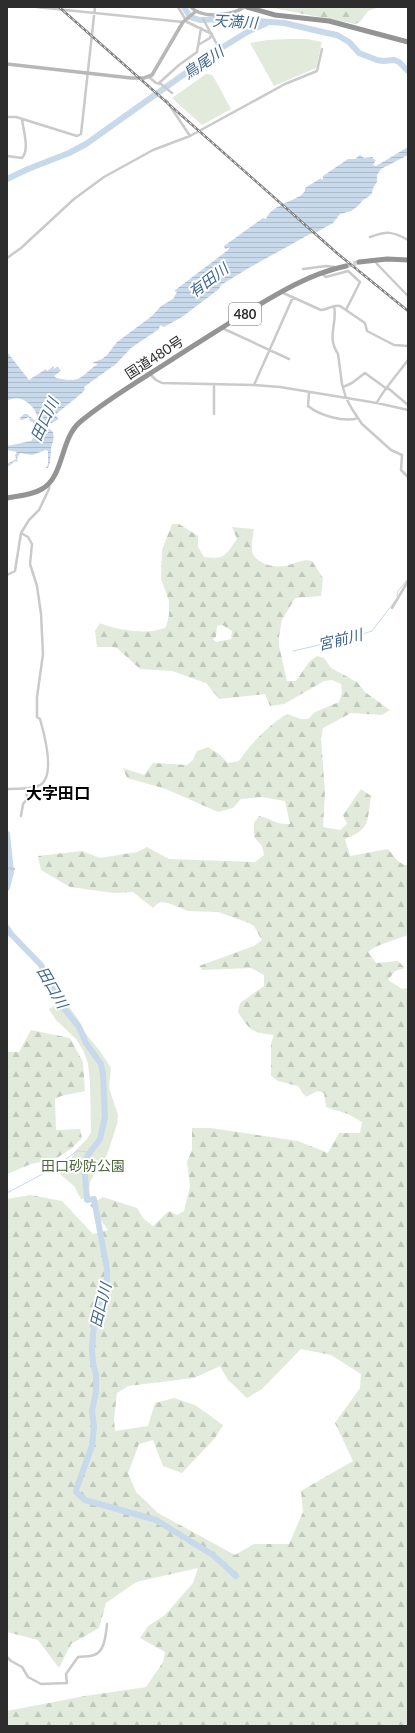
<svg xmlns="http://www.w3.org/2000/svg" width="415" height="1733" font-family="Lato,'Noto Sans JP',sans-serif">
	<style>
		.forest { fill: url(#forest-firs); fill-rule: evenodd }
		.green { fill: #e1eadb }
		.water { fill: url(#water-rules) }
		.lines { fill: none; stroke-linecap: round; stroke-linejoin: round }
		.stream { stroke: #c7d9ea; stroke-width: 1 }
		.river { stroke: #c7d9ea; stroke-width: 6 }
		.highway-tunnel { stroke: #d5d5d5; stroke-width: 5; stroke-dasharray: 5 2.5; stroke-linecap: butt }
		.street { stroke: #cacaca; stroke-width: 2.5 }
		.secondary { stroke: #b7b7b7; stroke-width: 3.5 }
		.highway { stroke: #949494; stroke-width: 5 }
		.rail-casing { stroke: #828282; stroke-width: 2.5 }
		.rail { stroke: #fff; stroke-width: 1; stroke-dasharray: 3; stroke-linecap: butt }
		.street-bridge { stroke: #cacaca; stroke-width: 2.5 }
		.labels { text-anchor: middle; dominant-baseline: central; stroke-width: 4; stroke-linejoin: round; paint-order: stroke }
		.shield { fill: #fff; stroke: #6c6c6c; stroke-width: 1 }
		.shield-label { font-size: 13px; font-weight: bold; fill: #2d2d2d }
		.street-label { font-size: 14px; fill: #2d2d2d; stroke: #fff }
		.park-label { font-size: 14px; fill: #4b673c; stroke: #fff }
		.water-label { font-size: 15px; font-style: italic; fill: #3e658c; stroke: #fff }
		.quarter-label { font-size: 16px; font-weight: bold; fill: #000; stroke: #fff }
	</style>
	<defs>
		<pattern id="forest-firs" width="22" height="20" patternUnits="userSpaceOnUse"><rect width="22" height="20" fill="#e1eadb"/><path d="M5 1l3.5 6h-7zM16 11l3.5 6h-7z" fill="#c1c9bc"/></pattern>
		<pattern id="water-rules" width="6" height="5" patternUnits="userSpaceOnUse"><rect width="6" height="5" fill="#c7d9ea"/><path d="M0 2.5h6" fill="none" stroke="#abbbc9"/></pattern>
	</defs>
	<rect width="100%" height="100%" fill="#fff"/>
	<!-- forest -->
	<path class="forest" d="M 268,7 L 379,7 L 368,11 L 360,22 L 355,24 Z
		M 172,524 L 179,524 L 198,536 L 198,547 L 204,557 C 226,560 225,555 237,539 L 232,527 L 254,529 C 253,536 250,548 253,554 C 258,564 274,568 284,566 C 294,565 302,558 312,561 L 323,578 L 321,596 L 295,598 L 282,620 L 279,636 L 279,646 L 287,681 L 296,681 L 309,662 L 317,656 L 324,658 L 331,668 L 357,682 L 365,692 L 390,710 L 382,715 L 351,713 L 323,728 L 321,738 L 325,792 L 323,827 L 340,830 L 347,824 L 343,815 L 361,789 L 371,796 C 367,821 371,829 345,839 L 350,856 L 388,849 L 398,861 L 404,865 L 408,865 L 408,935 L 377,946 L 368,952 L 376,963 L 398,961 L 405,968 L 395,971 L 388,980 L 402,989 L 408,988 L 408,1726 L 7,1726 L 7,1711 L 85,1696 L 146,1687 L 163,1662 L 165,1652 L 140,1638 L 148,1626 L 165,1615 L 193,1583 L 198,1568 L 136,1582 L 106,1603 L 99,1628 L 71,1644 L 59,1668 L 38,1640 L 7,1632 L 7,1199 L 30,1195 L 62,1201 L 93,1234 L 108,1230 L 90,1205 L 103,1197 L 137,1208 L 143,1218 L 153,1226 L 169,1211 L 177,1215 L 184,1211 L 190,1186 L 187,1162 L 192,1150 L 192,1128 L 211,1128 L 298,1141 L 328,1153 L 339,1133 L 360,1133 L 362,1122 L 348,1114 L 326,1107 L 324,1093 L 317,1091 L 306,1097 L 298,1086 L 278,1081 L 271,1076 L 271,1043 L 274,1035 C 251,1032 250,1031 238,1012 L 240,1003 L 264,986 L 264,975 L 251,968 L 203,970 L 199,966 L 254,946 L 262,940 L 254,926 L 249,923 L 218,912 L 188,911 L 168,903 L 159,902 L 153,908 L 133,892 L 114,893 L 70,887 L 41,870 L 38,856 L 82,851 L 100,858 L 137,852 L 147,847 L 169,859 L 255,862 L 264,855 L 262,846 L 254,837 L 254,823 L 259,816 C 272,818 274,825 290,824 L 285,801 L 262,797 L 241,799 L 233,808 L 218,812 L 166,789 L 127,778 L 123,768 L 144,775 L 153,763 L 187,765 L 193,760 L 197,751 L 208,747 L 219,754 L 228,763 L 239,761 C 251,743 269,725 287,714 L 301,719 L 308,719 L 315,712 L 339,702 L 342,693 L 341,684 L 332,680 L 324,681 L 284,704 L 270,706 L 265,694 L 219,699 L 206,683 L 172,671 L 140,669 L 117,648 L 112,647 L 97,647 L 95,631 L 100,623 C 116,630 150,636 166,627 L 169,615 L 169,601 L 161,579 L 162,550 ZM 222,625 L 232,631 L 231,639 L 216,642 L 213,639 L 216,637 L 217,626 ZM 301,1349 L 331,1355 L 361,1374 L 360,1388 L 335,1423 L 353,1461 L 301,1491 L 303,1512 L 289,1544 L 254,1544 L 235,1555 L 158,1513 L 136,1492 L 128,1473 L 139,1444 L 153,1440 L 163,1466 L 182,1473 L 215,1438 L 223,1425 L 195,1405 L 174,1398 L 155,1403 L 148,1426 L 115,1431 L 114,1419 L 117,1393 L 128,1386 L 194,1378 L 220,1366 L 228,1380 L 247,1398 L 262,1389 Z
		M 31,1030 L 70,1038 L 83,1062 L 85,1091 L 61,1096 L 55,1099 L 56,1130 L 80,1129 L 82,1138 L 72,1148 L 57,1158 L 31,1164 L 7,1174 L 7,1052 L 19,1052 Z"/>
	<!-- green -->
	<path class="green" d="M 288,39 L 307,39 L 322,42 L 316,68 L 274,86 L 250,43 L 267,40 Z
		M 206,74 L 209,74 L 213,76 L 231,109 L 202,125 L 172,98 Z
		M 64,1000 L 78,1019 L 86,1034 L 100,1051 L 111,1068 L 109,1088 L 118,1115 L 117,1124 L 109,1149 L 106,1157 L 99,1164 L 90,1182 L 89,1190 L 90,1198 L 81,1199 L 74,1186 L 60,1174 L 68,1164 L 75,1151 L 87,1139 L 91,1132 L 90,1082 L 88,1064 L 83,1050 L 76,1039 L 56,1020 L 49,1009 Z"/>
	<!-- water -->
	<path class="water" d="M 408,147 L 408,155 L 381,169 L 377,175 L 377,182 L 373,188 L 372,193 L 368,197 L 363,200 L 358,206 L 351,211 L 340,214 L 333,223 L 315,233 L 310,234 L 247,269 L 221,285 L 219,289 L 182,317 L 164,327 L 160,325 L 159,329 L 131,348 L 116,364 L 84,387 L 85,389 L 82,393 L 55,415 L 59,419 L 46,426 L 53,432 C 55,443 51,443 51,451 C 50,457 51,462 48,468 L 46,468 L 48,464 L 48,451 L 46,450 L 32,455 L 20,453 L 17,458 L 18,461 L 13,462 L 12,464 L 7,467 L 7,464 L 16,459 L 15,455 L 17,452 L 7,450 L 7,446 L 31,441 L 36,434 L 36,428 L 33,422 L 30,421 L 29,417 L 22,420 L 19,419 L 24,414 L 27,414 L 34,420 L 38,419 C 36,406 20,392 7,401 L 7,352 L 29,380 L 46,369 L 47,371 L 54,366 L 53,369 L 58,367 L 61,371 L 54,376 C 57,379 58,378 62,379 C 83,383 82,374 98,364 L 92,363 L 102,359 L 107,355 L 117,342 L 152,316 L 161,306 L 173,299 L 177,292 L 174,291 L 228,250 L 230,247 L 225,249 L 224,246 L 263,218 L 266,219 C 271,207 287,203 298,197 C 301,196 303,193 305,191 L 305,188 L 321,178 L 321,180 L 323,179 L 323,176 L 348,159 L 355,159 L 360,155 L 364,158 L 373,157 L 373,159 L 376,160 L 373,165 L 376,166 Z"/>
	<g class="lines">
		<!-- stream -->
		<path class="stream" d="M 397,596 L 398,591 L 408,579
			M 293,651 L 350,638 L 372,631 L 395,601
			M 7,1193 L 52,1169 L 77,1151 L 90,1152"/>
		<!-- river -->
		<path class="river" d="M 184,7 L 190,17 L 200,20 L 229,19 L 284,23 L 327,33 L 337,35 L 349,42 L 359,53 L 377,60 L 383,61 L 394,60 L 399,62 L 408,71
			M 7,179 L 28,169 L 69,153 L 86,144 L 218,50 L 249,31 L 267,23
			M 7,834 L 11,872 L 7,888
			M 7,928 L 11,934 L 41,965 L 62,1006 L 79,1027 L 86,1043 L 101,1064 L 103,1074 L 105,1117 L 100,1139 L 88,1155 L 84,1164 L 87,1200 L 94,1199 L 107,1269 L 107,1280 L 96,1312 L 93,1334 L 92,1350 L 93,1363 L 96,1375 L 96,1392 L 92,1411 L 94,1426 L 92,1446 L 76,1490 L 76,1492 L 85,1500 L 156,1520 L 213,1555 L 236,1576"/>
		<!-- highway-tunnel -->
		<path class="highway-tunnel" d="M 346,266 L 359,262"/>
		<!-- street -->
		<path class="street" d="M 36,7 L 183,22
			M 178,7 L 187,22 L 212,34 L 210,38 L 198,45
			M 149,77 L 156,83 L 161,84 L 172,93
			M 159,83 L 179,65 L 197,52 L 201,28
			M 166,100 L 190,136
			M 7,117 L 16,117 L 77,136 L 81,134 L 95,7
			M 7,156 L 22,158 C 30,150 23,129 22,119
			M 370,237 C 387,231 392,231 408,240
			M 7,258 L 21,248 L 74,199 L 104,177 L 153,150 L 190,136 L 285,84 L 317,71 L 322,49
			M 376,261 L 377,264 L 408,296
			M 303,269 L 326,266 L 335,267
			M 321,273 L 326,277 L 348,271 L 360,282 L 346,310
			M 281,292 L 321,310 C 328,310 333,304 340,306 L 365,323 L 367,331 L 394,345 L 408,346
			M 334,306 C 338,324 326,336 338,354 L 342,384 L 346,398 L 352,409 L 362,424 L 381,441 L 391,450 L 402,455 L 401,470 L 408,477
			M 222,328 L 289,359
			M 150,374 L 156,380 L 162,383 L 254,385 L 280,387 L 377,403 L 408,410
			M 254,385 L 293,297
			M 343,387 L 352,383 L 365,373 L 387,389
			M 388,388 L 408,405
			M 309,393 L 308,406 C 319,415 344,423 358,418
			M 377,403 C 377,398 403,367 408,360
			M 214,414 L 214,384
			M 7,575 L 15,571 L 21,533 L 29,520 L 39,510 L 49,489 L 49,485
			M 392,608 L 408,581
			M 7,789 C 16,788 29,790 38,786 C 57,779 44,733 40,719 L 37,717 L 37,697 L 43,654 L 41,614 L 37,586 L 30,564 L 32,544 L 28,537 L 21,533
			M 21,816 L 23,804 L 27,799 L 26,788
			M 7,868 L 14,869
			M 7,1657 L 11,1661 L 22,1667 L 28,1677 L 41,1684 L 67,1683 L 66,1674 L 78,1657 C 83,1656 89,1657 94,1655 C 105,1652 106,1633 107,1624"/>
		<!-- secondary -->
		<path class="secondary" d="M 191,7 C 201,19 232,16 244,7
			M 7,64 L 131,78 L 144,78 L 152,75 L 183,22 L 195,12"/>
		<!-- highway -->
		<path class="highway" d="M 247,7 L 275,15 L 329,21 L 408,42
			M 359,262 L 387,259 L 408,260
			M 7,498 C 18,496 32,495 42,489 C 64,477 60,439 80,422 C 106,400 137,382 165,364 C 191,347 217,331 242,315 C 275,295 308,274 346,266"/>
		<!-- rail casing -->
		<g class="rail-casing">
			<path id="rail" d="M 59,7 L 338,254 L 408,311"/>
		</g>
		<!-- rail -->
		<use href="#rail" class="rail"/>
		<!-- street-bridge -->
		<path class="street-bridge" d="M 203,19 L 224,57"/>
	</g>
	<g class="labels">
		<!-- shield labels -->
		<rect class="shield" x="229" y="303" width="32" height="22" rx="3"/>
		<g class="shield-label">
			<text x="245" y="314">480</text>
		</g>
		<!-- street labels -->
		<g class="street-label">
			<text transform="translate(154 357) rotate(-33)">国道480号</text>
		</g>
		<!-- park labels -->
		<g class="park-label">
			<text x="83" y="1165">田口砂防公園</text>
		</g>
		<!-- water labels -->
		<g class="water-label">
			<text transform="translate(235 21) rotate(3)">天満川</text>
			<text transform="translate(203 62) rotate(-34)">鳥尾川</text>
			<text transform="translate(208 280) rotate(-37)">有田川</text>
			<text transform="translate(44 419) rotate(-65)">田口川</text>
			<text transform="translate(340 639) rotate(-14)">宮前川</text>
			<text transform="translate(53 987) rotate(60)">田口川</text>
			<text transform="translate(100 1305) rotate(-76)">田口川</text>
		</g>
		<!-- quarter labels -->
		<g class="quarter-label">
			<text x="58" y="792">大字田口</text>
		</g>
	</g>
	<!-- border -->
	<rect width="415" height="1733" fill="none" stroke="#2d2d2d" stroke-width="16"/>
</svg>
